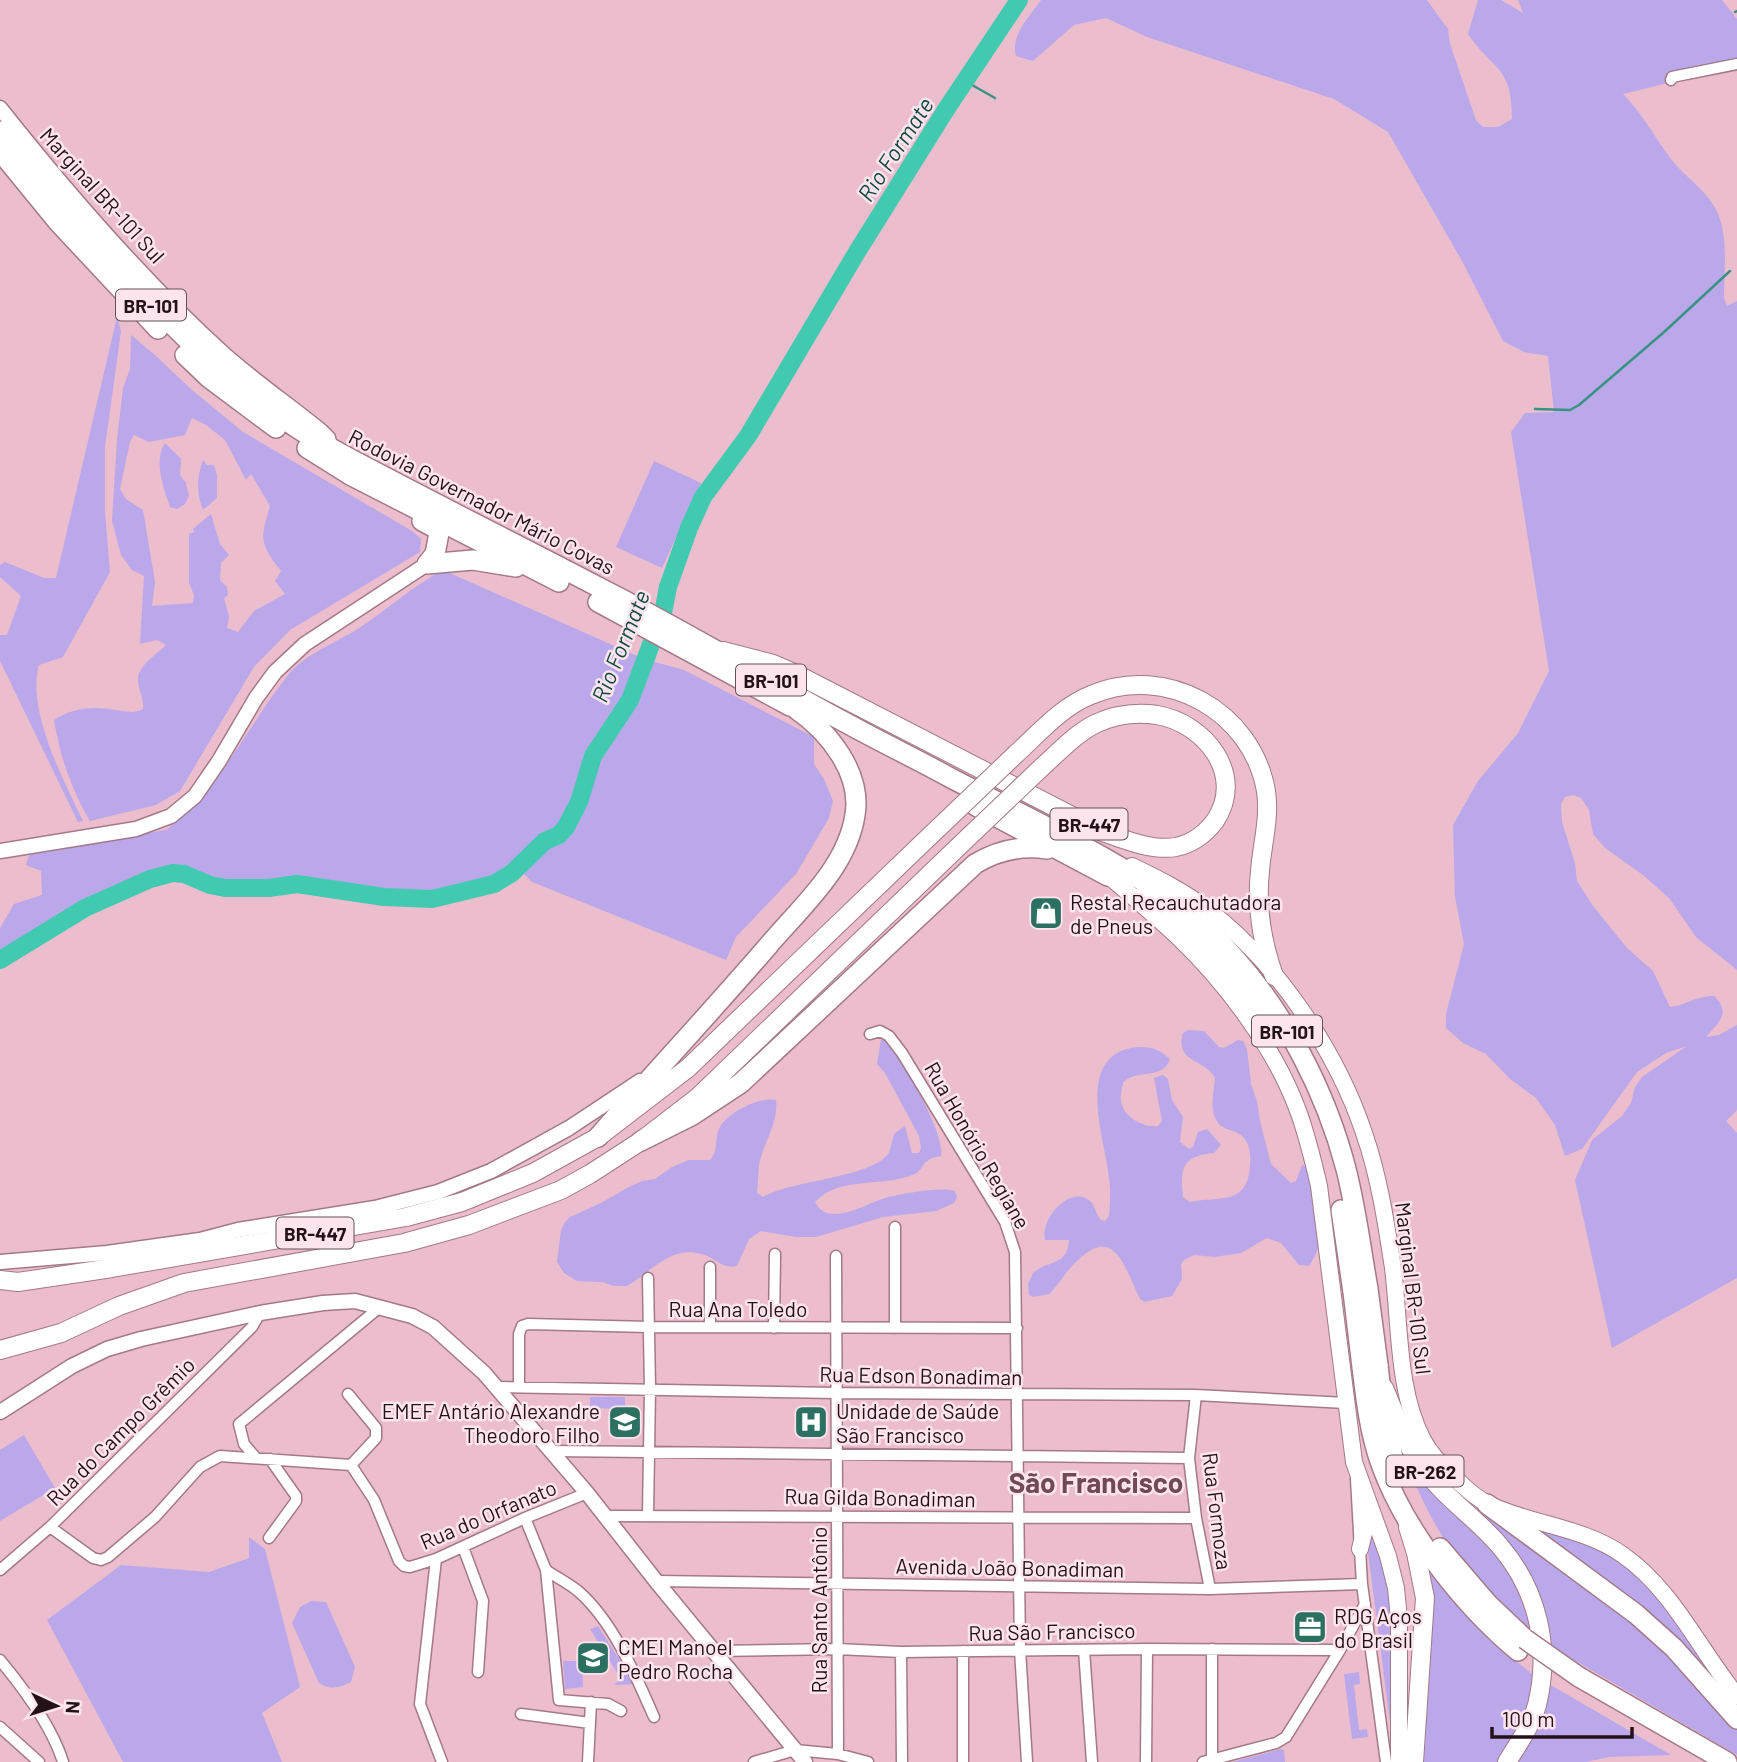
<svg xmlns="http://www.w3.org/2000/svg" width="1737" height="1762" font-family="Barlow,sans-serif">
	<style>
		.green { fill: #baa8ea; fill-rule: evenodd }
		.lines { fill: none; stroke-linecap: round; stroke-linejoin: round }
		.stream { stroke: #399382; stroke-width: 2.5 }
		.river { stroke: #42cab0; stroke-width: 18 }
		.minor-casing { stroke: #a47988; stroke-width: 13 }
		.tertiary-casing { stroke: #a47988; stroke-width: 17 }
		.secondary-casing { stroke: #a47988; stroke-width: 18 }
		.primary-casing { stroke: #a47988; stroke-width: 20 }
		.motorway-casing { stroke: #a47988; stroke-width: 22 }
		.minor { stroke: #fff; stroke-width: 10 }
		.tertiary { stroke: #fff; stroke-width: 14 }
		.secondary { stroke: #fff; stroke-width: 16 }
		.primary { stroke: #fff; stroke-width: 18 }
		.motorway { stroke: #fff; stroke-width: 19 }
		.primary-bridge-casing { stroke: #a47988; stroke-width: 20; stroke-linecap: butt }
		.motorway-bridge-casing { stroke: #a47988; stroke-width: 22; stroke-linecap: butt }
		.primary-bridge { stroke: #fff; stroke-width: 18 }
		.motorway-bridge { stroke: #fff; stroke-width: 19 }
		.labels { text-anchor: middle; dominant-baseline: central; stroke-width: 5; stroke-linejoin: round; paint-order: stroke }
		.shield { fill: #fee5ed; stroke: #655158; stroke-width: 2 }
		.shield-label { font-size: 19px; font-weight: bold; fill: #231218 }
		.street-label { font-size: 21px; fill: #231218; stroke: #fee5ed }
		.poi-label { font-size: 21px; fill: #231218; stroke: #fee5ed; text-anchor: start }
		.water-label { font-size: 23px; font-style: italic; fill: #104a3e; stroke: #fee5ed }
		.district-label { font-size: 28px; font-weight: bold; fill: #704856; stroke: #fee5ed }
	</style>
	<rect width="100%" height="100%" fill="#ecbdcc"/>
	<!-- green -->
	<path class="green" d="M 1041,0 L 1427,0 L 1448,29 L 1450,44 L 1476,120 L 1483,127 L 1498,127 L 1512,119 C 1512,65 1494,72 1468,34 L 1478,0 L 1501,0 L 1523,13 L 1518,0 L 1722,0 L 1737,19 L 1737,66 L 1623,94 C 1641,112 1653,134 1668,155 C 1680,173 1700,185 1712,203 C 1730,228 1724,268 1724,298 L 1727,306 L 1737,301 L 1737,970 L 1696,937 L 1669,898 L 1643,875 L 1605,848 L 1593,834 L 1589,810 L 1581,798 L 1573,795 L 1565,797 L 1561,804 L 1562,822 L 1575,863 L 1577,881 L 1593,906 L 1627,948 L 1653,971 L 1670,1007 C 1687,1005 1695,996 1714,996 C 1732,1013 1718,1023 1706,1037 L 1719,1035 L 1737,1025 L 1737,1110 L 1726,1121 L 1737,1133 L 1737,1278 L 1612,1348 L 1575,1180 L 1592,1140 L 1622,1116 L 1631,1103 L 1635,1087 L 1642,1077 L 1687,1046 L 1666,1053 L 1637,1072 L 1582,1149 L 1565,1156 L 1555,1125 L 1536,1098 L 1510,1079 L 1486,1054 L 1463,1043 L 1446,1028 L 1446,1014 L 1464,944 L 1455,897 L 1453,825 L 1478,781 L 1518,733 L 1549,671 L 1511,432 L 1525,413 L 1554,412 L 1548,356 L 1524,352 L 1503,341 L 1462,261 L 1388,132 L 1334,99 L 1147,37 L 1106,18 L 1074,25 L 1033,61 L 1016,56 C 1010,35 1030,16 1041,0 Z
		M 117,317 L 121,331 L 105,447 L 105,512 L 110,572 L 63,657 L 39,665 C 26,710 64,781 83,821 L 78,822 L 0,661 L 0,635 L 7,635 L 21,596 L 0,577 L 0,565 L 5,562 L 44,578 L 56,578 Z
		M 131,335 L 155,355 L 192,390 L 243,432 L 412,531 L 421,539 L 420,552 L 290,630 L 254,667 L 180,791 L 156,805 L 90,821 C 71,789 60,756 54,720 C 70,709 90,706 109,709 C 121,710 133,715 143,709 C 144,698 139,692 138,681 C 136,667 157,654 166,645 L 157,640 L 140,644 L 144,576 L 132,570 L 121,555 L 112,521 L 117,439 L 123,388 L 130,369 ZM 192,418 L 206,425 L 225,440 L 246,480 L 251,474 L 270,506 C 260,540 259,542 281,571 L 275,581 L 285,594 L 254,611 L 238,632 L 227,628 L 229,616 L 224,598 L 228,595 L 227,587 L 220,580 L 221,563 L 229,555 L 220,544 L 211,514 L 193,529 L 194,532 L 189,534 L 189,583 L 194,595 L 193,603 L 152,606 L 155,582 L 143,510 L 126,499 L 120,489 L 130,442 L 134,435 L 149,442 L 185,435 Z
		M 165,443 L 181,459 L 180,475 L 186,483 L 189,496 L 185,504 L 177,509 L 170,507 C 164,489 153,461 165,443 Z
		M 203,460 L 207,465 L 214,465 L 217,475 L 217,498 L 203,510 C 196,493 197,477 203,460 Z
		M 654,461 L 701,483 L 662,568 L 616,547 Z
		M 443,570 L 644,659 L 684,670 L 814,737 L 814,764 L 824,779 L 833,801 L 829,818 L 796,874 L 736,937 L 726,960 L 532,882 L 518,868 L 494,884 L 424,899 L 384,897 L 297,884 L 269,888 L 210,885 L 185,874 L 173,873 L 150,879 L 85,908 L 0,960 L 0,928 L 14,904 L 42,895 L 41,871 L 26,865 L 30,852 L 166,830 C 220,789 247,727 288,675 C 306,653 336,643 359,628 C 388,609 413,586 443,570 Z
		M 1188,1030 L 1204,1031 L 1219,1047 L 1224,1048 L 1238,1040 L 1243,1041 L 1247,1049 L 1251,1084 L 1257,1101 L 1260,1121 L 1271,1164 L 1291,1183 L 1296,1181 L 1302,1165 L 1307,1167 C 1313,1181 1321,1224 1320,1240 C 1319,1249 1314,1258 1309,1266 L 1299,1265 L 1281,1243 L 1267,1238 L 1241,1253 L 1214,1257 L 1194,1255 L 1184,1260 L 1181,1264 L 1182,1279 L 1172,1296 L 1144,1302 L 1140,1299 C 1123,1264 1114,1222 1073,1265 C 1064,1274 1058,1286 1049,1294 L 1033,1297 L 1029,1295 L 1028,1284 L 1033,1273 C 1048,1260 1068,1266 1069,1240 L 1045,1240 C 1040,1218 1071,1184 1090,1201 C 1095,1205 1096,1215 1101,1220 L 1105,1221 L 1109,1216 C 1110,1203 1111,1191 1109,1178 C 1106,1143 1074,1059 1131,1048 C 1146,1045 1159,1048 1170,1059 C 1163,1081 1136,1068 1123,1083 C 1122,1088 1120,1096 1121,1101 C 1123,1117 1144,1128 1158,1126 L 1162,1121 L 1154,1078 L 1163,1075 L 1168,1079 L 1172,1100 L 1183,1117 L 1180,1142 L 1189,1149 L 1193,1147 L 1198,1132 L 1207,1129 L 1221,1145 L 1214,1153 C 1182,1156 1180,1168 1183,1197 L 1190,1202 C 1220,1196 1248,1206 1250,1165 C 1251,1156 1250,1145 1244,1138 C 1237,1129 1222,1131 1217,1121 C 1209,1109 1214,1091 1215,1078 C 1206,1059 1174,1063 1183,1033 Z
		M 887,1038 C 901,1060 946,1133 941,1156 C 936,1157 930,1158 926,1162 C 921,1166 921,1171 915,1174 C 884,1188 840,1175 815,1202 C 818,1207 821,1211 827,1213 C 846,1218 868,1203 885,1198 C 899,1194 942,1186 955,1191 L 957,1197 L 954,1203 L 936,1211 L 883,1217 L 816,1237 L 796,1237 L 761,1231 L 749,1239 L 737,1266 C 723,1270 715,1257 701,1254 C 670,1245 650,1273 627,1286 L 614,1286 L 602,1282 L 577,1281 L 564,1273 L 557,1262 L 561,1230 L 565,1222 L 570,1217 L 601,1203 L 627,1188 L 642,1181 L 655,1179 L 672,1167 L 689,1160 L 710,1160 C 719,1150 714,1140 719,1129 C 726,1113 760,1096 776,1100 C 779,1123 763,1143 759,1165 C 758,1174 758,1184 757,1193 L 763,1197 C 792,1180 870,1178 888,1154 C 892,1148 891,1140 895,1133 L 905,1126 L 912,1153 L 919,1153 L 921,1148 L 919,1136 L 885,1073 L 877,1064 L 881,1040 Z
		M 590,1397 L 625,1397 L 625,1409 L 590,1408 Z
		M 24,1435 L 55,1488 L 0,1521 L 0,1450 Z
		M 1407,1461 L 1433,1492 L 1494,1548 L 1525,1599 L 1533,1634 C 1475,1593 1429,1528 1407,1461 Z
		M 1441,1478 L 1633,1618 L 1704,1689 L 1737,1729 L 1737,1755 L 1550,1646 L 1546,1619 Z
		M 1372,1520 L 1387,1579 L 1391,1609 L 1393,1745 L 1368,1552 Z
		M 1535,1528 L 1577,1538 L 1621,1560 L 1665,1605 L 1737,1706 Z
		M 249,1537 L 265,1549 L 300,1687 L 262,1713 L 282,1762 L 123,1762 L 47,1620 L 121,1565 L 209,1572 L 249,1558 Z
		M 1431,1572 L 1487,1638 L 1536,1677 L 1531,1706 L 1499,1762 L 1420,1762 L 1431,1600 Z
		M 311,1601 L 326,1602 L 355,1667 L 351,1682 C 339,1688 330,1690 319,1683 L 292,1623 L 300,1607 Z
		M 598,1626 L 635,1684 L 614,1685 L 621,1679 L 590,1629 Z
		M 563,1661 L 582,1661 L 583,1687 L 565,1689 Z
		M 1359,1672 L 1360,1684 L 1354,1685 L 1359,1730 L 1367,1729 L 1368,1737 L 1352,1739 L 1344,1674 Z
		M 1549,1684 L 1671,1755 L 1609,1757 L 1586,1762 L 1515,1762 Z
		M 1281,1749 L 1284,1750 L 1285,1762 L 1232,1762 Z"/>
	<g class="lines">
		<!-- stream -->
		<path class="stream" d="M 1735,12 L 1737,11
			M 965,81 L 995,98
			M 1535,409 L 1570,410 L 1579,405 L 1663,333 L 1730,271"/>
		<!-- river -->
		<path class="river" d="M 0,960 L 85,908 L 150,879 L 173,873 L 184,874 L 210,885 L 225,888 L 269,888 L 297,884 L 384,897 L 432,899 L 494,884 L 512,873 L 545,841 L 559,835 L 566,827 L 579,802 L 593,756 L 630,700 L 663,613 L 668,587 L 689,528 L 703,497 L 748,436 L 857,252 L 947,108 L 1019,0"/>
		<!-- minor casing -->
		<g class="minor-casing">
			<path id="minor" d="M 1671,80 L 1672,77 L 1737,64
				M 870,1034 L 880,1031 L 889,1036 L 902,1053 L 1005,1222 L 1015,1252 L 1020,1650 L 1027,1762
				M 836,1256 L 838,1754
				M 710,1327 L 710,1267
				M 774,1328 L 775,1254
				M 895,1328 L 895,1227
				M 496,1387 L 837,1393 L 1196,1395 L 1346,1403
				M 519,1387 L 519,1334 L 522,1326 L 528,1324 L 649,1327 L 1017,1328
				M 348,1394 L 376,1428 L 376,1438 L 351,1465
				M 1196,1395 L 1189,1458 L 1196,1518 L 1210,1589
				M 551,1451 L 1189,1458
				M 256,1458 L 244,1444 L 239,1424 L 380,1307
				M 1356,1479 L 1362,1584 L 1386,1762
				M 648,1515 L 650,1389 L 648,1278
				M 606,1516 L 1196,1518
				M 525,1518 L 546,1570 L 559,1700 L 608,1704 L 621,1711
				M 50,1527 L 93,1558 L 101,1560 L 108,1557 L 155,1517 L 200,1467 L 220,1456 L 351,1465 L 374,1500 L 399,1561 L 404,1566 L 410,1567 L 436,1559 L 525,1518 L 587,1493
				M 269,1538 L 296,1501 L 296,1496 L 270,1459
				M 463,1547 L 483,1601 L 478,1672
				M 436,1559 L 420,1704 L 442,1762
				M 0,1570 L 50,1527 L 252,1327 L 260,1313
				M 546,1570 C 556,1577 568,1583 578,1591 C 613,1621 636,1676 654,1717
				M 656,1581 L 1210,1589 L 1362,1584
				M 1084,1650 L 1092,1762
				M 714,1651 L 837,1649 L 901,1652 L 1147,1649 L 1340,1650 L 1365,1604
				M 901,1652 L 902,1762
				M 0,1660 C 24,1689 52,1726 63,1762
				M 521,1714 L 590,1723
				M 0,1727 L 39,1762
				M 1212,1760 L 1212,1649
				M 588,1762 L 591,1702
				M 754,1762 L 795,1750 L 838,1754 L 868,1762
				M 963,1762 L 963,1651
				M 1146,1762 L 1147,1649
				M 1203,1762 L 1276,1743 L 1286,1737 L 1340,1650"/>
		</g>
		<!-- tertiary casing -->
		<g class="tertiary-casing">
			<path id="tertiary" d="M 0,108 C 69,195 143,281 225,355 C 256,382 289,405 321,431 L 328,438 L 330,446
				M 0,851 L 136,829 L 171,816 L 195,796 L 219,761 L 256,698 L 275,672 L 305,644 L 427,564
				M 0,1262 L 107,1253 L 200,1240 L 238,1230 L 375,1208 L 438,1192 L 491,1171 L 569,1128 L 640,1081
				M 0,1412 L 72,1366 L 107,1349 L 141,1339 L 260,1313 L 323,1303 L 355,1301 L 412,1316 L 433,1327 L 484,1373 L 587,1493 L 656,1581 L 805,1762"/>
		</g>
		<!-- secondary casing -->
		<g class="secondary-casing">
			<path id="secondary" d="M 1132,866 C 1159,879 1185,892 1208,910 C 1277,962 1337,1052 1364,1133 C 1379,1176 1386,1222 1393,1268 C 1400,1323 1397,1391 1423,1440 C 1431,1455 1443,1467 1455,1478 C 1465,1488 1477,1499 1490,1505 C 1533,1525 1583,1527 1623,1555 C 1673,1590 1699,1649 1737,1696
				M 1110,877 C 1133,897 1157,917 1179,938 C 1226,983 1274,1047 1297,1108 C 1307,1134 1313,1160 1319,1186 L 1354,1462 L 1388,1556 L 1396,1588 L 1399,1619 L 1399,1762
				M 1360,1549 L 1370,1508"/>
		</g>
		<!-- primary casing -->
		<g class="primary-casing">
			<path id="primary" d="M 723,651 L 773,664 L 796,674 L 1103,832 C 1125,840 1152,851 1176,847 C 1191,844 1205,834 1215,821 C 1246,775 1205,723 1157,715 C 1136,712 1114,715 1095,724 C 1075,734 1058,753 1041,768
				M 1016,754 C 1039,733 1061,707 1091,695 C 1166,663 1252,711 1266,791 C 1270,819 1262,844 1260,871 C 1256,907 1262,942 1274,976
				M 0,1280 L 18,1282 L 112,1268 L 406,1217 L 462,1202 L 533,1173 L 598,1137 L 688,1068 L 932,834
				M 0,1350 L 61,1333 L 119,1306 L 184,1283 L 404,1243 L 469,1225 L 561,1190 L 590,1174 L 641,1141 L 697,1098 L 957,848
				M 1384,1388 C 1396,1416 1405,1445 1424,1469 C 1445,1498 1476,1518 1499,1545 C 1538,1590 1551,1648 1537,1705 C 1531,1726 1518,1744 1507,1762
				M 1408,1527 L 1416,1553 L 1425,1598 L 1414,1762"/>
		</g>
		<!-- motorway casing -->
		<g class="motorway-casing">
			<path id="motorway" d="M 0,131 C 92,237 179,351 297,428 C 326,447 357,462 387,478 C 459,516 532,552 604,590 C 687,632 767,681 850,725 C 883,743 916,759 949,777 C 1042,826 1164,877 1233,956 C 1286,1015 1326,1092 1346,1169 C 1356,1208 1361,1249 1368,1289
				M 0,151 L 58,222 L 158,329
				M 185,355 L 209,378 L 276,428
				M 307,448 L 350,475 L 559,582
				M 422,521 L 435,528 L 439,533 L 435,554 L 427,564
				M 427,564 L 473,560 L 516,567
				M 598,602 L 790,706
				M 976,806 L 1108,876
				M 1142,897 C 1195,928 1235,978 1270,1027
				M 598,1137 C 654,1073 712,1011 768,946 C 800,908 847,868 855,815 C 862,773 829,732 796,709
				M 641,1141 L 691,1116 L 741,1083 L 975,864 C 998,850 1021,845 1047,849
				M 1341,1210 L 1353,1292
				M 1378,1365 L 1384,1419 L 1396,1470
				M 1362,1367 C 1366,1401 1370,1435 1382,1467 C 1407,1534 1464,1606 1518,1651
				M 1487,1504 L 1636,1614 L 1674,1648 L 1737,1719
				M 1440,1548 L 1488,1604 L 1525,1639
				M 1579,1677 L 1727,1762"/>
		</g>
		<!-- minor -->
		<use href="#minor" class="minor"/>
		<!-- tertiary -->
		<use href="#tertiary" class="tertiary"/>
		<!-- secondary -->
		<use href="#secondary" class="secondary"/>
		<!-- primary -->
		<use href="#primary" class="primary"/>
		<!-- motorway -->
		<use href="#motorway" class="motorway"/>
		<!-- primary-bridge casing -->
		<g class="primary-bridge-casing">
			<path id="primary-bridge" d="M 932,834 L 1016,754
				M 957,848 L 1041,768"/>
		</g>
		<!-- motorway-bridge casing -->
		<g class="motorway-bridge-casing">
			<path id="motorway-bridge" d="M 1368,1289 L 1378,1365
				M 1353,1292 L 1362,1367
				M 1525,1639 L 1579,1677"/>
		</g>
		<!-- primary-bridge -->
		<use href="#primary-bridge" class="primary-bridge"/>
		<!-- motorway-bridge -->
		<use href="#motorway-bridge" class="motorway-bridge"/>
	</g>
	<!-- icons -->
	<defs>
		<g id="shop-square" transform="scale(1.75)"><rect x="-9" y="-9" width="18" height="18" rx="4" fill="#2c7061" stroke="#fee5ed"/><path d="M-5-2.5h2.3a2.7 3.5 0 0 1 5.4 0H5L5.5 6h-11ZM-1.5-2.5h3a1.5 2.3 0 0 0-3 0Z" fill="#fff"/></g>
		<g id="school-square" transform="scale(1.75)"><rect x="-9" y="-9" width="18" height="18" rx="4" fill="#2c7061" stroke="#fee5ed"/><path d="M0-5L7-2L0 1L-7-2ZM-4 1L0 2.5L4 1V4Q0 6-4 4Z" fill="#fff"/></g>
		<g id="hospital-square" transform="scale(1.75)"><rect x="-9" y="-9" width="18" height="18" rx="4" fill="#2c7061" stroke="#fee5ed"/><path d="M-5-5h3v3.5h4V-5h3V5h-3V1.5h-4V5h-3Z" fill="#fff"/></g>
		<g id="office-square" transform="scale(1.75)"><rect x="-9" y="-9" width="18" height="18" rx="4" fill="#2c7061" stroke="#fee5ed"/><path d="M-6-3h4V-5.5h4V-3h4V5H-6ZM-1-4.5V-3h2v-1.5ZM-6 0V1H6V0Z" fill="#fff"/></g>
	</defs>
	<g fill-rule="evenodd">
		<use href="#shop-square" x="1046" y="913"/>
		<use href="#school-square" x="625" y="1422"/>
		<use href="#hospital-square" x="811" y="1422"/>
		<use href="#office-square" x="1310" y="1627"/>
		<use href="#school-square" x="593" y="1658"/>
	</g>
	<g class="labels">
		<!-- shield labels -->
		<g class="shield">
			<rect x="116" y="289.5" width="70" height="31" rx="5"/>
			<rect x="736" y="664.5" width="70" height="31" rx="5"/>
			<rect x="1050.5" y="808.5" width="77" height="31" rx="5"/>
			<rect x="1252" y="1015.5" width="70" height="31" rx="5"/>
			<rect x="276.5" y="1217.5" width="77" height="31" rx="5"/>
			<rect x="1386.5" y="1455.5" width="77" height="31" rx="5"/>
		</g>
		<g class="shield-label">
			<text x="151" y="305">BR-101</text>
			<text x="771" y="680">BR-101</text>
			<text x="1089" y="824">BR-447</text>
			<text x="1287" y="1031">BR-101</text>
			<text x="315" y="1233">BR-447</text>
			<text x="1425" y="1471">BR-262</text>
		</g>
		<!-- street labels -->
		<g class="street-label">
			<text transform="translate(103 195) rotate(48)">Marginal BR-101 Sul</text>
			<text transform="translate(482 501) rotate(27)">Rodovia Governador Mário Covas</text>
			<text transform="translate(978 1145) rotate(60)">Rua Honório Regiane</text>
			<text transform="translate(1414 1288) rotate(83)">Marginal BR-101 Sul</text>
			<text x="738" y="1308">Rua Ana Toledo</text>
			<text transform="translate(921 1375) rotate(1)">Rua Edson Bonadiman</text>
			<text transform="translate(120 1431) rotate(-45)">Rua do Campo Grêmio</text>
			<text transform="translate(880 1497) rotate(1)">Rua Gilda Bonadiman</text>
			<text transform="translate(1218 1511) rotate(83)">Rua Formoza</text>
			<text transform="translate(488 1514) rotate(-23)">Rua do Orfanato</text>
			<text transform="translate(1010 1567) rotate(1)">Avenida João Bonadiman</text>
			<text transform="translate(818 1610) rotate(-90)">Rua Santo Antônio</text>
			<text transform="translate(1052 1631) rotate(-1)">Rua São Francisco</text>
		</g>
		<!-- poi labels -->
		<g class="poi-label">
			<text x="1070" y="901">Restal Recauchutadora<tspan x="1070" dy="24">de Pneus</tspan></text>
			<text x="600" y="1410" text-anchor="end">EMEF Antário Alexandre<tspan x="600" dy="24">Theodoro Filho</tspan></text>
			<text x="836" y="1410">Unidade de Saúde<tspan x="836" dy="24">São Francisco</tspan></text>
			<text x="1334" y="1615">RDG Aços<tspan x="1334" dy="24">do Brasil</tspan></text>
			<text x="618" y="1646">CMEI Manoel<tspan x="618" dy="24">Pedro Rocha</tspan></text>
		</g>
		<!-- water labels -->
		<g class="water-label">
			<text transform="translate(895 149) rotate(-57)">Rio Formate</text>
			<text transform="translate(620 646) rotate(-68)">Rio Formate</text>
		</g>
		<!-- district labels -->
		<g class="district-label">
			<text x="1096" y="1482">São Francisco</text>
		</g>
	</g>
	<!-- north arrow -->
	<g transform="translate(56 1706) rotate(94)" stroke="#fee5ed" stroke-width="5" paint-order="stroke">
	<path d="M0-5L12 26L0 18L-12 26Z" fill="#231218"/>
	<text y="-10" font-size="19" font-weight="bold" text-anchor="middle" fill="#231218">N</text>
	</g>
	<!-- scale -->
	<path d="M1492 1727v10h140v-10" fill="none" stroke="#231218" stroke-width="3.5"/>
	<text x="1502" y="1727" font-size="21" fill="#231218" stroke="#fee5ed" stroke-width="5" paint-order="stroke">100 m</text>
</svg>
